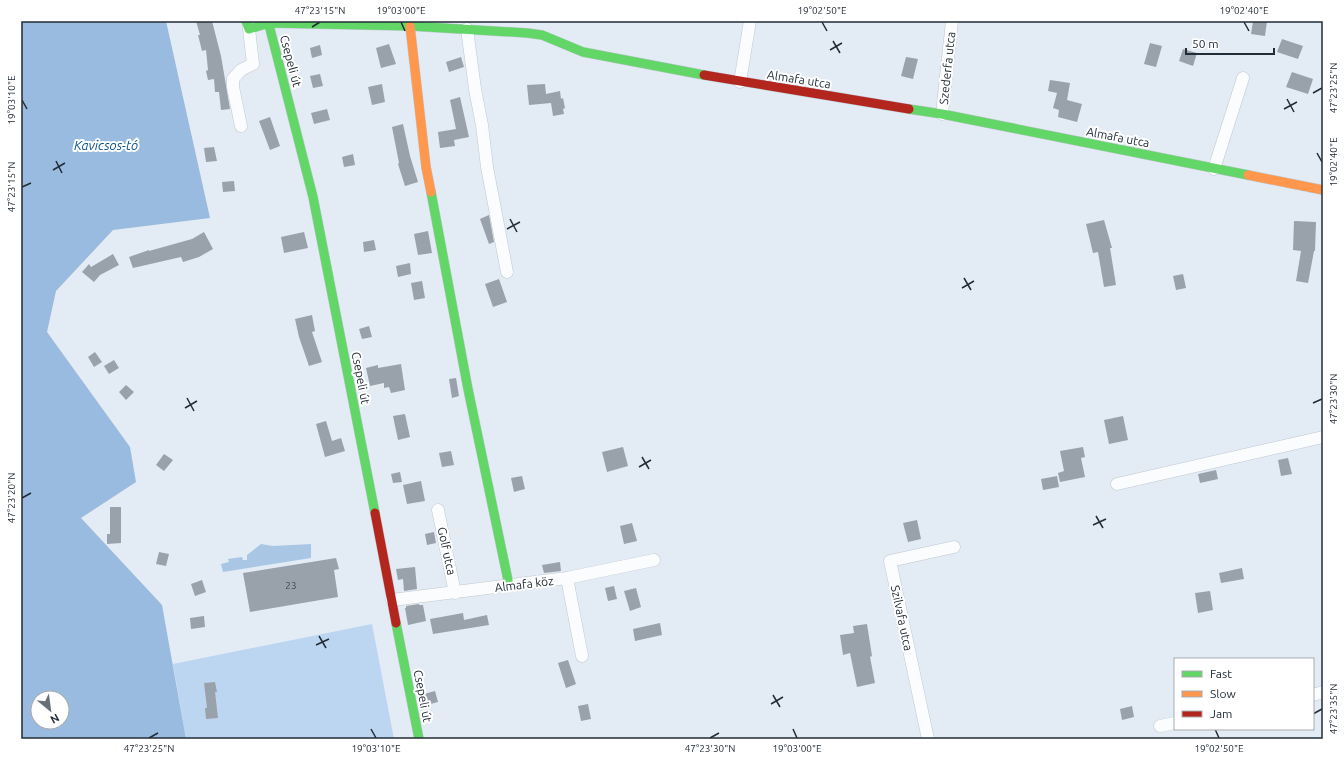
<svg xmlns="http://www.w3.org/2000/svg" width="1344" height="760" font-family="Ubuntu,sans-serif">
	<style>
		.green { fill: #bcd6f1 }
		.forest { fill: #a9c7e5 }
		.water { fill: #99bbdf; fill-rule: evenodd }
		.building { fill: #99a1aa }
		.lines { fill: none; stroke-linecap: round; stroke-linejoin: round }
		.street-casing { stroke: #bfc8d1; stroke-width: 13 }
		.fast-casing { stroke: #bfc8d1; stroke-width: 10 }
		.slow-casing { stroke: #bfc8d1; stroke-width: 10 }
		.jam-casing { stroke: #bfc8d1; stroke-width: 10 }
		.street { stroke: #fbfcfd; stroke-width: 12 }
		.fast { stroke: #63d668; stroke-width: 9 }
		.slow { stroke: #ff974d; stroke-width: 9 }
		.jam { stroke: #b3261e; stroke-width: 9 }
		.ticks { fill: none; stroke: #222c36; stroke-width: 1.5 }
		.labels { text-anchor: middle; dominant-baseline: central; stroke-width: 4; stroke-linejoin: round; paint-order: stroke }
		.number-label { font-size: 10px; fill: #404953 }
		.street-label { font-size: 12px; fill: #222c36; stroke: #fff }
		.water-label { font-size: 13px; font-style: italic; fill: #08518b; stroke: #fff }
		.neatline { fill: none; stroke: #222c36; stroke-width: 1.5 }
		.ticks-label { font-size: 10px; text-anchor: middle; fill: #222c36 }
	</style>
	<rect width="100%" height="100%" fill="#e3ebf4"/>
	<!-- green -->
	<path class="green" d="M 372,624 L 394,739 L 186,739 L 173,664 Z"/>
	<!-- forest -->
	<path class="forest" d="M 261,544 L 273,546 L 311,544 L 311,558 L 223,572 L 221,564 L 229,562 L 228,559 L 242,557 L 243,560 L 247,560 L 247,555 Z"/>
	<!-- water -->
	<path class="water" d="M 21,21 L 166,21 L 210,218 L 113,230 L 56,291 L 47,332 L 130,447 L 136,482 L 81,518 L 162,605 L 186,739 L 21,739 ZM 38,698 L 62,698 L 62,722 L 38,722 Z"/>
	<!-- building -->
	<path class="building" d="M 196,21 L 212,21 L 221,56 L 230,109 L 221,110 L 219,92 L 215,92 L 214,79 L 208,80 L 206,71 L 208,70 L 206,50 L 202,51 L 198,35 L 200,35 Z
		M 1253,21 L 1267,21 L 1265,36 L 1251,34 Z
		M 1282,39 L 1303,46 L 1298,59 L 1277,52 Z
		M 1150,43 L 1162,46 L 1156,67 L 1144,64 Z
		M 389,44 L 396,64 L 381,68 L 376,48 Z
		M 320,45 L 322,55 L 312,58 L 310,48 Z
		M 1183,49 L 1197,53 L 1193,66 L 1179,61 Z
		M 461,57 L 464,67 L 449,72 L 446,62 Z
		M 906,57 L 918,59 L 913,79 L 901,76 Z
		M 1292,72 L 1313,79 L 1308,94 L 1286,87 Z
		M 320,74 L 323,86 L 313,88 L 310,76 Z
		M 1050,80 L 1070,83 L 1067,100 L 1082,104 L 1077,122 L 1058,117 L 1059,110 L 1053,108 L 1057,93 L 1048,91 Z
		M 382,84 L 385,102 L 372,105 L 368,87 Z
		M 545,84 L 546,94 L 560,91 L 561,99 L 563,98 L 565,108 L 563,109 L 564,114 L 553,116 L 551,103 L 529,105 L 527,85 Z
		M 460,97 L 469,137 L 454,140 L 455,146 L 440,148 L 438,132 L 456,129 L 450,100 Z
		M 327,109 L 330,120 L 314,124 L 311,113 Z
		M 270,117 L 280,146 L 270,150 L 259,121 Z
		M 403,124 L 410,156 L 418,182 L 405,186 L 398,164 L 399,163 L 392,127 Z
		M 214,147 L 217,161 L 206,162 L 204,148 Z
		M 353,154 L 355,165 L 344,167 L 342,157 Z
		M 234,181 L 235,191 L 223,192 L 222,182 Z
		M 489,215 L 494,242 L 489,244 L 480,219 Z
		M 1104,220 L 1112,248 L 1110,248 L 1116,285 L 1104,287 L 1098,252 L 1093,253 L 1086,224 Z
		M 1294,221 L 1316,222 L 1315,251 L 1314,251 L 1308,283 L 1296,281 L 1301,251 L 1293,250 Z
		M 428,231 L 432,253 L 418,255 L 414,234 Z
		M 204,232 L 213,249 L 199,257 L 183,262 L 181,257 L 133,268 L 129,257 L 149,250 L 149,251 L 192,239 Z
		M 304,232 L 308,248 L 284,253 L 281,237 Z
		M 374,240 L 376,250 L 364,252 L 363,242 Z
		M 113,254 L 119,265 L 100,275 L 94,282 L 82,272 L 89,264 L 91,267 Z
		M 410,263 L 411,274 L 398,277 L 396,266 Z
		M 1183,274 L 1186,288 L 1176,290 L 1173,276 Z
		M 499,279 L 507,302 L 493,307 L 485,284 Z
		M 422,281 L 425,298 L 414,300 L 411,283 Z
		M 312,315 L 315,331 L 312,332 L 322,362 L 309,366 L 299,337 L 295,319 Z
		M 369,326 L 372,337 L 362,339 L 359,329 Z
		M 95,352 L 102,362 L 94,367 L 88,357 Z
		M 114,360 L 119,368 L 109,374 L 104,366 Z
		M 401,364 L 405,390 L 391,393 L 389,387 L 384,388 L 384,383 L 370,386 L 366,368 L 378,365 L 378,368 Z
		M 456,378 L 459,396 L 452,398 L 449,379 Z
		M 126,385 L 134,392 L 126,400 L 119,392 Z
		M 405,414 L 410,437 L 398,440 L 393,416 Z
		M 1123,416 L 1128,440 L 1109,444 L 1104,420 Z
		M 326,421 L 332,441 L 341,438 L 345,451 L 325,457 L 316,424 Z
		M 623,447 L 628,466 L 607,472 L 602,452 Z
		M 1083,447 L 1085,457 L 1081,458 L 1085,477 L 1060,482 L 1058,473 L 1064,471 L 1060,451 Z
		M 451,451 L 454,465 L 442,467 L 439,453 Z
		M 164,454 L 173,460 L 164,471 L 156,465 Z
		M 1288,458 L 1292,474 L 1281,476 L 1278,460 Z
		M 1216,470 L 1218,479 L 1200,483 L 1198,474 Z
		M 400,472 L 402,482 L 393,483 L 391,474 Z
		M 522,476 L 525,489 L 514,492 L 511,478 Z
		M 1057,476 L 1059,487 L 1043,490 L 1041,479 Z
		M 421,481 L 425,501 L 407,504 L 403,485 Z
		M 110,507 L 121,507 L 121,543 L 107,544 L 107,534 L 110,534 Z
		M 917,520 L 921,539 L 908,542 L 903,523 Z
		M 632,523 L 637,541 L 624,544 L 620,526 Z
		M 434,532 L 436,543 L 427,545 L 425,534 Z
		M 159,552 L 169,554 L 166,566 L 156,564 Z
		M 336,558 L 339,569 L 334,570 L 338,597 L 250,612 L 243,573 Z
		M 560,562 L 561,571 L 544,573 L 542,565 Z
		M 415,567 L 417,589 L 404,591 L 403,579 L 398,580 L 396,569 Z
		M 1242,568 L 1244,579 L 1221,583 L 1219,573 Z
		M 202,580 L 206,592 L 195,596 L 191,584 Z
		M 614,586 L 617,599 L 608,601 L 605,588 Z
		M 636,588 L 641,607 L 630,611 L 624,591 Z
		M 1210,591 L 1213,610 L 1198,613 L 1195,593 Z
		M 419,604 L 419,605 L 423,605 L 426,621 L 408,625 L 405,608 L 406,608 L 406,606 Z
		M 463,613 L 464,620 L 487,615 L 489,625 L 433,634 L 430,619 Z
		M 204,616 L 205,627 L 191,629 L 190,618 Z
		M 660,623 L 662,635 L 635,641 L 633,629 Z
		M 867,624 L 872,656 L 870,657 L 875,683 L 857,687 L 850,653 L 843,655 L 840,635 L 854,633 L 853,626 Z
		M 568,660 L 576,684 L 566,688 L 558,663 Z
		M 215,682 L 217,692 L 215,692 L 218,718 L 206,719 L 205,708 L 207,708 L 204,683 Z
		M 435,691 L 438,702 L 427,705 L 424,694 Z
		M 588,704 L 591,719 L 581,721 L 578,706 Z
		M 1132,706 L 1134,717 L 1122,720 L 1120,709 Z"/>
	<g class="lines">
		<!-- street casing -->
		<g class="street-casing">
			<path id="street" d="M 467,29 L 475,89 L 482,125 L 487,167 L 507,272
				M 740,82 L 750,21
				M 942,114 L 952,21
				M 241,126 L 233,87 L 233,79 L 241,70 L 253,64 L 249,29
				M 1214,169 L 1243,78
				M 1117,484 L 1323,437
				M 438,510 L 455,593
				M 567,578 L 582,656
				M 392,600 L 567,578 L 654,560
				M 1313,695 L 1323,692
				M 1160,726 L 1175,723
				M 928,739 L 890,561 L 954,547"/>
		</g>
		<!-- fast casing -->
		<g class="fast-casing">
			<path id="fast" d="M 246,21 L 249,29 L 269,23 L 410,26 L 527,33 L 542,35 L 583,52 L 704,75
				M 268,21 L 313,197 L 375,513
				M 909,109 L 942,114 L 1248,175
				M 431,192 L 468,389 L 509,585
				M 396,623 L 419,739"/>
		</g>
		<!-- slow casing -->
		<g class="slow-casing">
			<path id="slow" d="M 410,26 L 426,167 L 431,192
				M 1248,175 L 1323,190"/>
		</g>
		<!-- jam casing -->
		<g class="jam-casing">
			<path id="jam" d="M 704,75 L 909,109
				M 375,513 L 396,623"/>
		</g>
		<!-- street -->
		<use href="#street" class="street"/>
		<!-- fast -->
		<use href="#fast" class="fast"/>
		<!-- slow -->
		<use href="#slow" class="slow"/>
		<!-- jam -->
		<use href="#jam" class="jam"/>
	</g>
	<!-- ticks -->
	<path class="ticks" d="M 401,22 L 405,31M 822,22 L 827,31M 1244,22 L 1249,31M 312,27 L 320,22M 833,41 L 840,53M 830,50 L 842,43M 1313,93 L 1322,88M 1287,99 L 1294,112M 22,100 L 27,109M 1284,109 L 1297,102M 1317,153 L 1322,162M 56,161 L 62,173M 53,170 L 65,163M 22,187 L 31,183M 510,219 L 517,232M 507,229 L 520,222M 964,278 L 971,290M 962,288 L 974,281M 187,398 L 194,411M 1313,403 L 1322,399M 185,408 L 197,401M 642,457 L 649,469M 639,467 L 651,460M 22,498 L 31,493M 1096,516 L 1103,528M 1093,525 L 1106,519M 319,636 L 326,648M 316,645 L 329,639M 773,695 L 780,707M 771,704 L 783,697M 1313,714 L 1322,709M 371,729 L 376,738M 793,729 L 797,738M 1215,729 L 1219,738M 149,738 L 158,733M 710,738 L 719,733"/>
	<g class="labels">
		<!-- number labels -->
		<g class="number-label">
			<text x="291" y="585">23</text>
		</g>
		<!-- street labels -->
		<g class="street-label">
			<text transform="translate(291 61) rotate(75)">Csepeli út</text>
			<text transform="translate(947 68) rotate(-84)">Szederfa utca</text>
			<text transform="translate(799 79) rotate(9)">Almafa utca</text>
			<text transform="translate(1118 137) rotate(11)">Almafa utca</text>
			<text transform="translate(361 378) rotate(79)">Csepeli út</text>
			<text transform="translate(447 551) rotate(78)">Golf utca</text>
			<text transform="translate(524 584) rotate(-7)">Almafa köz</text>
			<text transform="translate(902 618) rotate(78)">Szilvafa utca</text>
			<text transform="translate(423 696) rotate(79)">Csepeli út</text>
		</g>
		<!-- water labels -->
		<g class="water-label">
			<text x="106" y="145">Kavicsos-tó</text>
		</g>
	</g>
	<!-- border -->
	<rect width="1344" height="760" fill="none" stroke="#ffffff" stroke-width="44"/>
	<!-- legend -->
	<rect x="1174" y="658" width="140" height="72" fill="#ffffff" stroke="#a7abaf"/>
	<rect x="1182" y="671" width="20" height="6" fill="#63d668" stroke="#a7abaf"/>
	<text x="1210" y="678" font-size="12" fill="#222c36">Fast</text>
	<rect x="1182" y="691" width="20" height="6" fill="#ff974d" stroke="#a7abaf"/>
	<text x="1210" y="698" font-size="12" fill="#222c36">Slow</text>
	<rect x="1182" y="711" width="20" height="6" fill="#b3261e" stroke="#a7abaf"/>
	<text x="1210" y="718" font-size="12" fill="#222c36">Jam</text>
	<!-- north arrow -->
	<g transform="translate(50 710) rotate(151)"><circle r="19" fill="#ffffff" stroke="#a7abaf"/>
	<path d="M0-3L7 15L0 10L-7 15Z" fill="#666f78"/>
	<text y="-6" font-size="11" font-weight="bold" text-anchor="middle" fill="#222c36">N</text>
	</g>
	<!-- scale -->
	<path d="M1186 48v6h88v-6" fill="none" stroke="#222c36" stroke-width="2"/>
	<text x="1192" y="48" font-size="12" fill="#222c36" stroke="#ffffff" stroke-width="3" paint-order="stroke">50 m</text>
	<rect x="22" y="22" width="1300" height="716" class="neatline"/>
	<g class="ticks-label">
		<text x="320" y="14">47°23'15"N</text>
		<text x="401" y="14">19°03'00"E</text>
		<text x="822" y="14">19°02'50"E</text>
		<text x="1244" y="14">19°02'40"E</text>
		<text transform="translate(1333 88) rotate(-90)" y="4">47°23'25"N</text>
		<text transform="translate(11 100) rotate(-90)" y="4">19°03'10"E</text>
		<text transform="translate(1333 162) rotate(-90)" y="4">19°02'40"E</text>
		<text transform="translate(11 187) rotate(-90)" y="4">47°23'15"N</text>
		<text transform="translate(1333 399) rotate(-90)" y="4">47°23'30"N</text>
		<text transform="translate(11 498) rotate(-90)" y="4">47°23'20"N</text>
		<text transform="translate(1333 709) rotate(-90)" y="4">47°23'35"N</text>
		<text x="149" y="752">47°23'25"N</text>
		<text x="376" y="752">19°03'10"E</text>
		<text x="710" y="752">47°23'30"N</text>
		<text x="797" y="752">19°03'00"E</text>
		<text x="1219" y="752">19°02'50"E</text>
	</g>
</svg>
